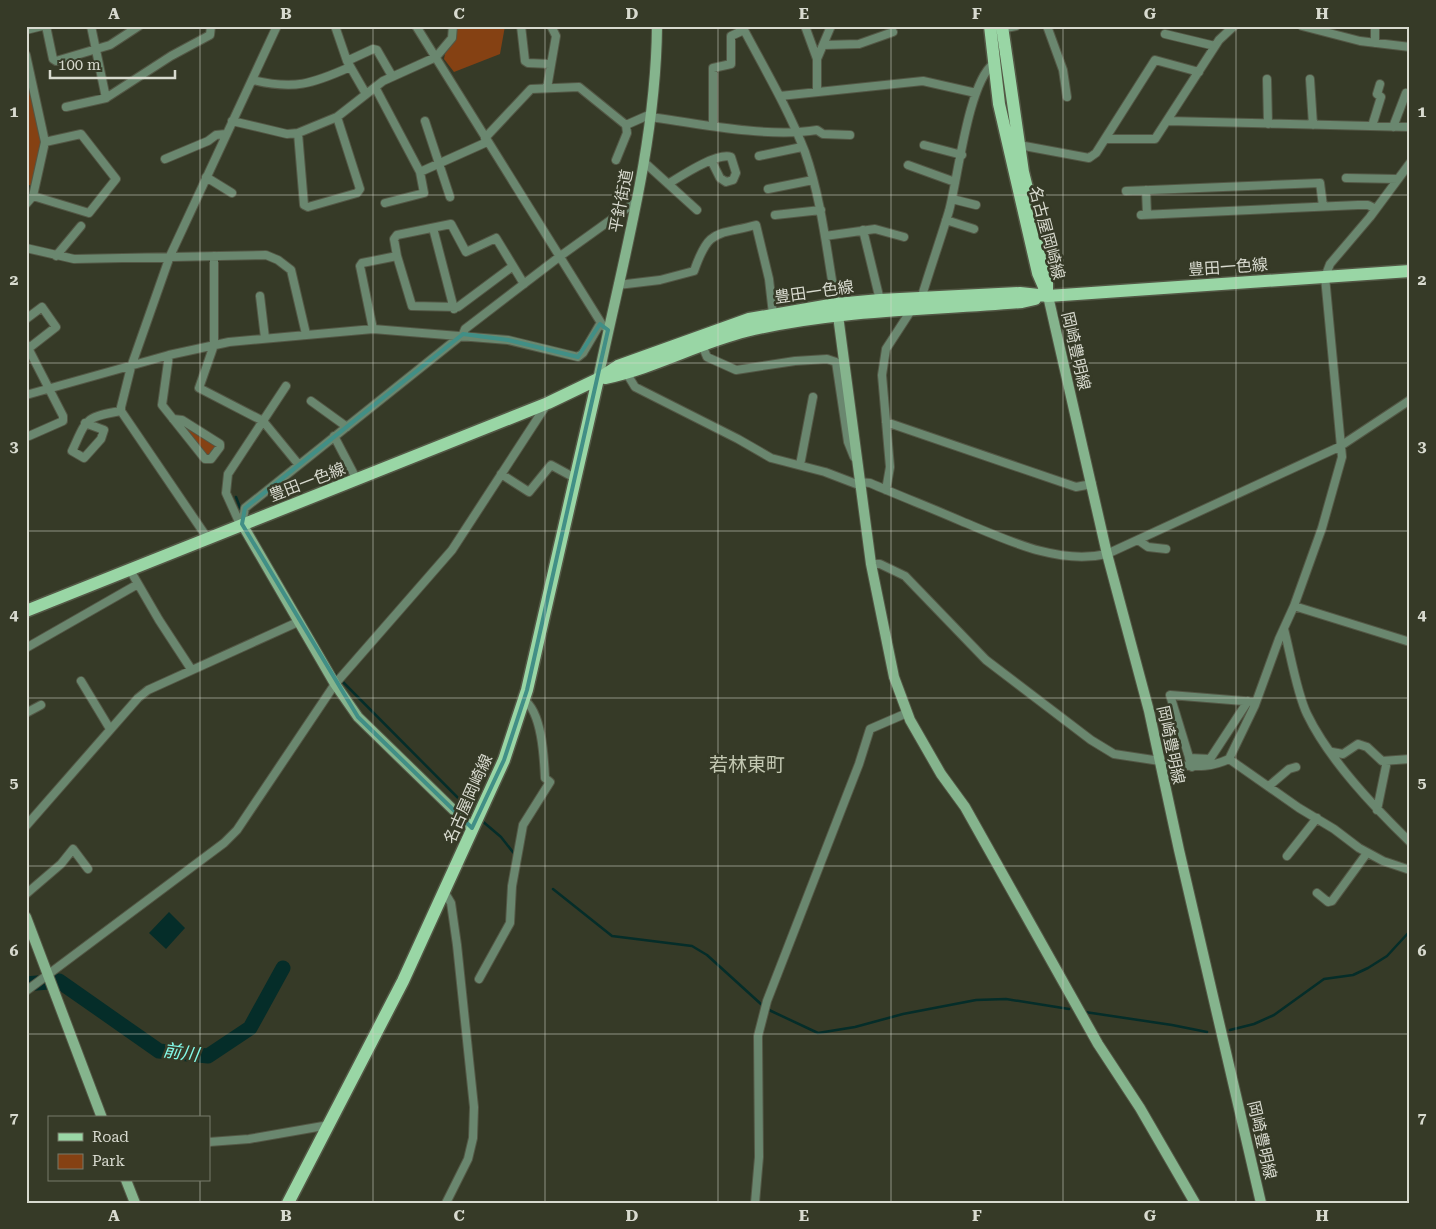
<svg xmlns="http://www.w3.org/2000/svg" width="1436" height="1229" font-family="'Roboto Serif','Noto Sans JP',serif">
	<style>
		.green { fill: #854113 }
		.water { fill: #052d29 }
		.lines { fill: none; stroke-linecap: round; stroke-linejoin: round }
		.stream { stroke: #052d29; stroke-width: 2.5 }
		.river { stroke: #052d29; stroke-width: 15 }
		.street-casing { stroke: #535745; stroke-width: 10 }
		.secondary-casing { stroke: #535745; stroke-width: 12 }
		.primary-casing { stroke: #535745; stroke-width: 15 }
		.street { stroke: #6a876f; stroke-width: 8 }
		.secondary { stroke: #85b48d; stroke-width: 10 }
		.primary { stroke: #99d6a5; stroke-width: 12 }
		.marked { fill: none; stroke: #418f86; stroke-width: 4; stroke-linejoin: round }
		.grid { fill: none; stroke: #d8dacf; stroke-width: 1; stroke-opacity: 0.55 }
		.labels { text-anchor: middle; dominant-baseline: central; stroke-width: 5; stroke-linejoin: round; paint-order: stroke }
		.street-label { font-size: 16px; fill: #d8dacf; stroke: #363a27 }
		.water-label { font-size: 18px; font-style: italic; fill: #84fceb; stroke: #363a27 }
		.quarter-label { font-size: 19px; fill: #c3c8b2; stroke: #363a27 }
		.neatline { fill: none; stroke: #d8dacf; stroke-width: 2 }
		.grid-label { font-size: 16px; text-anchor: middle; font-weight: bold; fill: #d8dacf }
	</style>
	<rect width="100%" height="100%" fill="#363a27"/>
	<!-- green -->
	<path class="green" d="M 457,26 L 505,26 L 500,54 L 454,72 L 444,59 L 445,54 L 455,39 Z
		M 26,72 L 44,137 L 32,186 L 26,184 Z
		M 184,425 L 216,445 L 216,450 L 212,455 L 205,454 L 183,427 Z"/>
	<!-- water -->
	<path class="water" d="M 169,912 L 185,928 L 166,949 L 149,933 Z"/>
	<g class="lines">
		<!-- stream -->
		<path class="stream" d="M 236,497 L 241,510
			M 333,672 L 475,815
			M 481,820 L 501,837 L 516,856
			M 553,889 L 612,936 L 692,946 L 707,955 L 762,1005
			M 769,1010 L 818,1033 L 855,1027 L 903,1014 L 976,1000 L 1006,999 L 1069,1009
			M 1085,1012 L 1172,1025 L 1207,1032
			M 1230,1030 L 1254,1024 L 1274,1015 L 1324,979 L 1353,975 L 1368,968 L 1387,956 L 1410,931"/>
		<!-- river -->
		<path class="river" d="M 26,984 L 59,981 L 159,1051 L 208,1056 L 250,1028 L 283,968"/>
		<!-- street casing -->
		<g class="street-casing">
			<path id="street" d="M 46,26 L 53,59 L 56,61 L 110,45 L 139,26
				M 91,26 L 106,98 L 171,56 L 210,35 L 211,26
				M 335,26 L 347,61 L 366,94
				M 416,26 L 603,326
				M 521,26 L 525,61 L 528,63 L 550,64
				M 742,26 C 764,68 788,108 805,152 C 822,201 827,254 836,304
				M 805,26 L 817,59 L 817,91
				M 1047,26 L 1063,70 L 1067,97
				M 1302,26 L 1360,41 L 1410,47
				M 1006,28 L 1016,26
				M 26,30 L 42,26
				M 1165,34 L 1215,46
				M 1375,43 L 1375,26
				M 824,45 L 859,44 L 893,32
				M 26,55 L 45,142 L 81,134 L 116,179 L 89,213 L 33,196 L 26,204
				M 817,59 L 831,26
				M 347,61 L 373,49 L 377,50 L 392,76
				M 1267,79 L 1268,124
				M 1310,79 L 1313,125
				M 253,80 C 294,90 312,84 350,67
				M 375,87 L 420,172 L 487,142
				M 547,88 L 556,36 L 551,26
				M 780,96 L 923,81 L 976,93
				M 66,107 L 106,98
				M 651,117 C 699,124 769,138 817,130 L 823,134 L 850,135
				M 232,121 L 287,134 L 298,133 L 337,117 L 383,81 L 436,57 L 452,38 L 453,26
				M 425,121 L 450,197
				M 1168,121 L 1410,127
				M 713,126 L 713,68 L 731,64 L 731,36 L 744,30
				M 1372,126 L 1381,97 L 1377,94 L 1380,84
				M 1393,127 L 1406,93
				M 298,133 L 304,205 L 308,207 L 357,193 L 360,189 L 337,117
				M 485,138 L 531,89 L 579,87 L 626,125 L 651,114
				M 1105,139 L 1155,139 L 1219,40 L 1234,26
				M 924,145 L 962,155
				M 1019,145 L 1089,158 L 1096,153 L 1155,60 L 1199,72
				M 759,156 L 802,147
				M 165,159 L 208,141 L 216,135 L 226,134
				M 616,160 L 627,133 L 626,125
				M 644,162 L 697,210
				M 908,165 L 955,182
				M 206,177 L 232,193
				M 1346,178 L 1398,179
				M 668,184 C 681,176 717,152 731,157 L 736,173 L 733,180 L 726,182 L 720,178 L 711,160
				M 768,189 L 813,180
				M 1146,190 L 1147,214
				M 1126,191 L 1320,183 L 1323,206
				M 33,196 L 45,142
				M 952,199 L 976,205
				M 385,203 L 424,193 L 420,172
				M 775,215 L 821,210
				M 1141,215 L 1358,205 L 1368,205 L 1376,209
				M 946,220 L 974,229
				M 433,228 L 454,309
				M 863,230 L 880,300
				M 825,236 L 875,229 L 904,237
				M 26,248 L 74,259 L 266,255 L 278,260 L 291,270 L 306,334
				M 56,256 L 81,226
				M 214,256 L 214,345 L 199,388 L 263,421 L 299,465
				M 397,256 L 412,306 L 458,307 L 513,266
				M 618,285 L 660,280 L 694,271 C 709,228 715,236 756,225 L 769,279 L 773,314
				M 260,296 L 265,338
				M 921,299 C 930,269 940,241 949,211 C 958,178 968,84 993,64
				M 26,319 L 42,307 L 56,327 L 29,348
				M 373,329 L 360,266 L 362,263 L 397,256 L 394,239 L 397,235 L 451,224 L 466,252 L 496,238 L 524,284
				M 26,344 L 63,416 L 63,421 L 29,436
				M 702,345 L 707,357 L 736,370 L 795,361 L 827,359 L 836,362 L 848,442 L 854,457
				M 169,355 L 162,405 L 205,459 L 211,459 L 220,447 L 220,444 L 182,420 L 173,419
				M 627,374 L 635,387 L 738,439 L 771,458 L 825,472 L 859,485
				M 26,395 L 169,355 L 229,342 L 373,329 L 508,340 L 578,357 L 583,353 L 600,324
				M 311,401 L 347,427
				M 886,422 L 1076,487 L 1092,484
				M 85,423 L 104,430 L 101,439 L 84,458 L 72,451 C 87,419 84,417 121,411
				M 334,436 L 357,480
				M 800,465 L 813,397
				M 501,474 L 529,492 L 551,465 L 575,478
				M 859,482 L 870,483 C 900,496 931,508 961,521 C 1007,540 1057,565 1107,554 L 1339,447 L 1410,400
				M 886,490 L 890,467 L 882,375 L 886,349 L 912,309
				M 240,524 L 226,493 L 228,474 L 286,386
				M 242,524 L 245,508 L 463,334 L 465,329 L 559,257 L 637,201
				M 208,539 L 121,411 L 121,407 L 131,367 L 170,256 L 277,26
				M 1138,540 L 1148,547 L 1166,549
				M 871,564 L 880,564 L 905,576 L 986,660 L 1091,740 L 1114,754 L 1160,761
				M 130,570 L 159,620 L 191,669
				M 1294,606 L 1410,642
				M 1284,629 C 1290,652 1297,694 1307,714 C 1329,760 1374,807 1410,842
				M 26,648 L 138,584
				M 81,681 L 110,729
				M 26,713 L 41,705
				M 1332,752 L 1343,754 L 1358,744 L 1367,747 L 1382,761 L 1410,759
				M 1189,758 L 1210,759 L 1248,701
				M 1229,759 L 1299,808 L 1334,829 L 1359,848 L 1383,861 L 1410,870
				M 1161,765 C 1188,764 1203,771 1229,759 L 1255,705 L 1279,639 L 1294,606 L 1322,528 L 1342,457 L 1325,277 L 1330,264 L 1370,217 L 1410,163
				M 1192,767 L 1170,695 L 1256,702
				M 1269,786 L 1289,769 L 1296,767
				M 1377,810 L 1387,761
				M 26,826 L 138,698 L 148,690 L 298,622
				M 1287,856 L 1317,818
				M 445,893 L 451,903 L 457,945 L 474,1107 L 473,1138 L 468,1159 L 446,1203
				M 1317,893 L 1328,902 L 1332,901 L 1367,853
				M 26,894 L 61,864 L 73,849 L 88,869
				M 479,979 L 510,923 L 512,886 L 523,825 L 550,782 L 545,778 C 544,758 542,712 524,700
				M 26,991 L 224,843 L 237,830 L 335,684 L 452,550 L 547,404
				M 209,1142 L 249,1139 L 329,1125
				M 755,1203 L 759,1157 L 758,1036 L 767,1001 L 859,764 L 870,729 L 907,713"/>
		</g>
		<!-- secondary casing -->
		<g class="secondary-casing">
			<path id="secondary" d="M 1048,296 L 1107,554 L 1149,711 L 1179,850 L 1261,1203
				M 837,308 L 871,564 L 894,677 L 910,720 L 941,774 L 965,807 L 1098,1044 L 1140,1108 L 1195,1203
				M 598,379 C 622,263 656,146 657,26
				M 242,524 L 335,684 L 358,717 L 472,828
				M 26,917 L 102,1118
				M 126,1180 L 135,1203"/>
		</g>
		<!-- primary casing -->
		<g class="primary-casing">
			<path id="primary" d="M 990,26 L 999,104 L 1038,273 L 1048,296
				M 1002,26 L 1023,172 L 1047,269 L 1047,289
				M 605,378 C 654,368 698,343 746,331 C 836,309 930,310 1022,302 L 1035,299
				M 26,611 L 548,403 L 598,379 L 618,366 L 749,319 L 836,304 L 880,300 L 1020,293 L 1048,296 L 1410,271
				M 288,1203 L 403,981 L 504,760 L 527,690 L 598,379"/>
		</g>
		<!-- street -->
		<use href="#street" class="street"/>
		<!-- secondary -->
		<use href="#secondary" class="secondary"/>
		<!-- primary -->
		<use href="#primary" class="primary"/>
	</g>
	<!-- marked area -->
	<path class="marked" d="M 600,324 L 608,330 L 527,690 L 504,760 L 472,828 L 358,717 L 242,524 L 245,508 L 463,334 L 508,340 L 578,357 Z"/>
	<!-- grid -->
	<path class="grid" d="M 200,26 L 200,1118M 373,26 L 373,1203M 545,26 L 545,1203M 718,26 L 718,1203M 891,26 L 891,1203M 1063,26 L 1063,1203M 1236,26 L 1236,1203M 26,195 L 1410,195M 26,363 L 1410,363M 26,531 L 1410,531M 26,698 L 1410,698M 26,866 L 1410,866M 26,1034 L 1410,1034M 200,1180 L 200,1203"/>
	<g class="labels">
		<!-- street labels -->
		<g class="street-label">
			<text transform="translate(621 201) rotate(-79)">平針街道</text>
			<text transform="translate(1047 233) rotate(75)">名古屋岡崎線</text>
			<text transform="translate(1228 267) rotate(-4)">豊田一色線</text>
			<text transform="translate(814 292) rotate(-8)">豊田一色線</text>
			<text transform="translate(1076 351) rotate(77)">岡崎豊明線</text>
			<text transform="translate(307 482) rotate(-21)">豊田一色線</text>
			<text transform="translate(1171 745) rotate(78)">岡崎豊明線</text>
			<text transform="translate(468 799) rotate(-66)">名古屋岡崎線</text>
			<text transform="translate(1262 1140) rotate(77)">岡崎豊明線</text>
		</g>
		<!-- water labels -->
		<g class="water-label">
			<text transform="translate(181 1052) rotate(8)">前川</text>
		</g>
		<!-- quarter labels -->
		<g class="quarter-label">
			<text x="747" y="764">若林東町</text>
		</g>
	</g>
	<!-- border -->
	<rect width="1436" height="1229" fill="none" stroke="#363a27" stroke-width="55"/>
	<!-- legend -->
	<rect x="48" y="1116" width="162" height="65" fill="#363a27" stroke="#777a6a"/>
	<rect x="58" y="1133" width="25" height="8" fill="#99d6a5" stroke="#777a6a"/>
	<text x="92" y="1142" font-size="15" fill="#d8dacf">Road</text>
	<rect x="58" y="1154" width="25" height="15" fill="#854113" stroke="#777a6a"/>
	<text x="92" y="1166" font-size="15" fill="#d8dacf">Park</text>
	<!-- scale -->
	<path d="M50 70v8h125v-8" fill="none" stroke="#d8dacf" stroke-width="2.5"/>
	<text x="58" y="70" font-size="15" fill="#d8dacf" stroke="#363a27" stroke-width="4" paint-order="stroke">100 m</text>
	<rect x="28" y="28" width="1380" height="1174" class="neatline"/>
	<g class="grid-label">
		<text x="114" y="19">A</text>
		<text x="286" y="19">B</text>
		<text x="459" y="19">C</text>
		<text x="632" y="19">D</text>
		<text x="804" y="19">E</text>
		<text x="977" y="19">F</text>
		<text x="1150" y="19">G</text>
		<text x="1322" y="19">H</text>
		<text x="14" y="117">1</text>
		<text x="1422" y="117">1</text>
		<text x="14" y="285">2</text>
		<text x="1422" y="285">2</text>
		<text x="14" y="452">3</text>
		<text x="1422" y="452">3</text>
		<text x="14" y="620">4</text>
		<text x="1422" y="620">4</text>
		<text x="14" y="788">5</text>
		<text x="1422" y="788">5</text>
		<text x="14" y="956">6</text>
		<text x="1422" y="956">6</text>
		<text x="14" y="1123">7</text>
		<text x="1422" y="1123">7</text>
		<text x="114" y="1221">A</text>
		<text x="286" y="1221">B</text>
		<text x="459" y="1221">C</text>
		<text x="632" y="1221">D</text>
		<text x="804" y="1221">E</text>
		<text x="977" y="1221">F</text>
		<text x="1150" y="1221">G</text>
		<text x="1322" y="1221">H</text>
	</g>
</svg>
